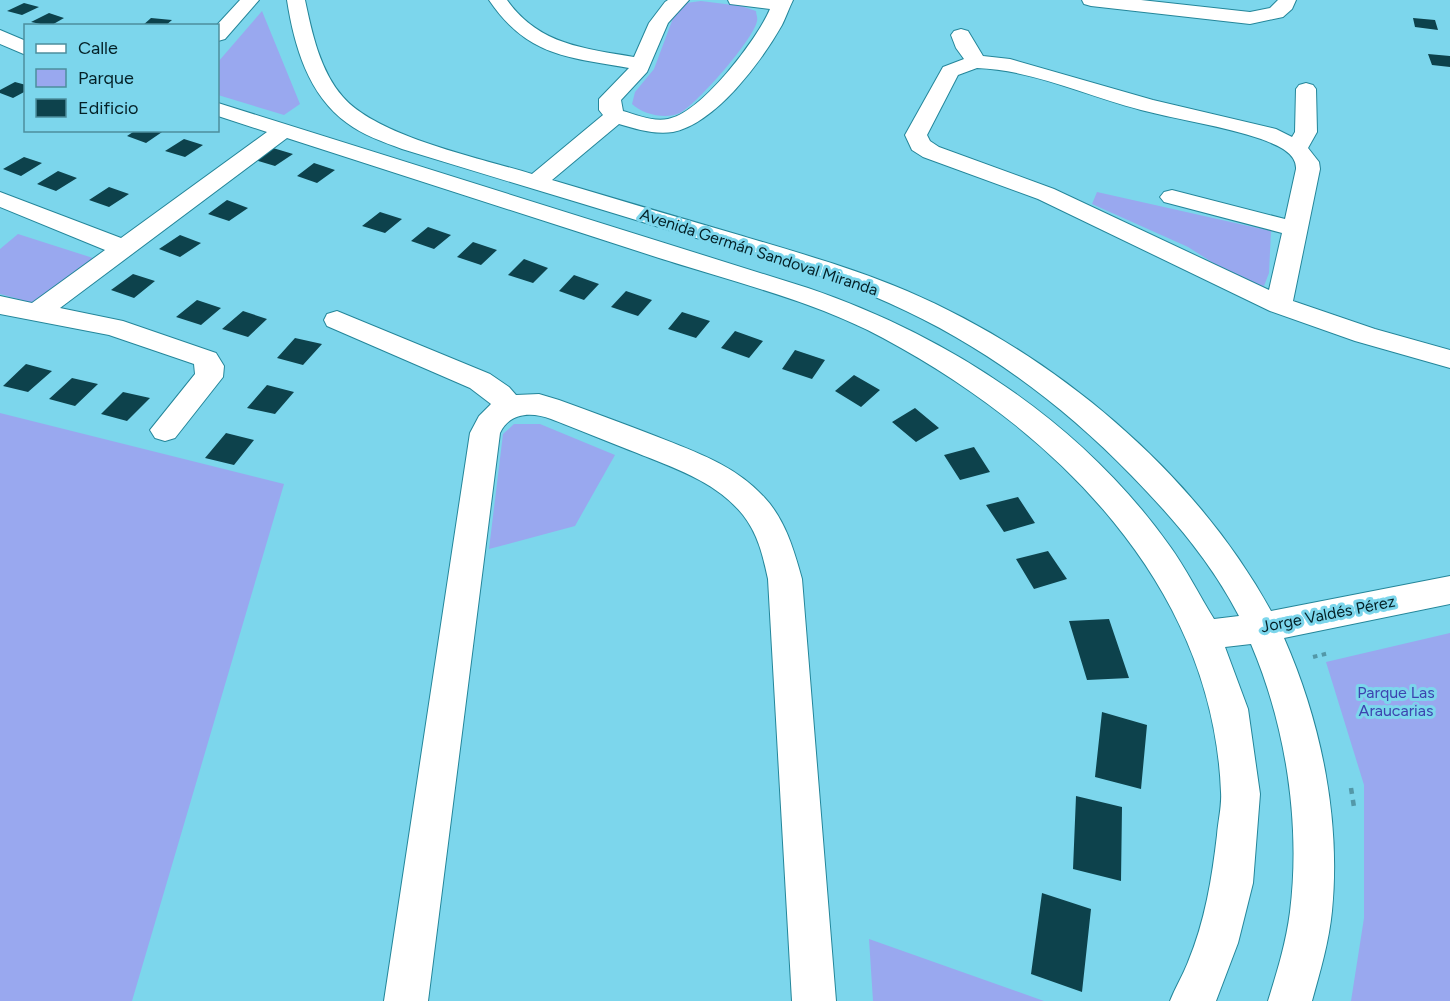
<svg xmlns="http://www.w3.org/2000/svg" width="1450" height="1001" font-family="Figtree,sans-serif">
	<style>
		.green { fill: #99a8ef }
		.building { fill: #0d424c }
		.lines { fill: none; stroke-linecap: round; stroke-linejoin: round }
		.street-casing { stroke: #24869a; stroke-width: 2 }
		.path-far1 { stroke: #5398a8; stroke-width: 4; stroke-dasharray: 4.5 4.5; stroke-linecap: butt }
		.path { stroke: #5398a8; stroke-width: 4.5; stroke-dasharray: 6 6; stroke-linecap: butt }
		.street { fill: #fff; fill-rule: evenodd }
		.labels { text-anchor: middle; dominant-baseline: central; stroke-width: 6; stroke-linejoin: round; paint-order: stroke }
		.street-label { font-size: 16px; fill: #042127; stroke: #7cd6ec }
		.park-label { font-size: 16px; fill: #3d44af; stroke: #7cd6ec }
	</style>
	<rect width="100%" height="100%" fill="#7cd6ec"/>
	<!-- green -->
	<path class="green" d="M 701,1 L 741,6 L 756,11 C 756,14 758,18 757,21 C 754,39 697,104 680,113 C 666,120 642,114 632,104 L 635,92 L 654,69 L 676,10 L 686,3 Z
		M 262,11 L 300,104 L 284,115 L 218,95 L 218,62 Z
		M 1097,192 L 1271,231 L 1269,273 L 1264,286 L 1237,278 L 1188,247 L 1092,204 Z
		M 18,234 L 93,258 L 33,303 L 0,294 L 0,249 Z
		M 0,413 L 284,484 L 132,1001 L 0,1001 Z
		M 514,424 L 540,424 L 615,455 L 575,526 L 489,549 L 503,434 Z
		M 1450,633 L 1450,1001 L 1351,1001 L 1364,918 L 1364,785 L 1326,662 Z
		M 869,939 L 1044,1001 L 873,1001 Z"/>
	<!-- building -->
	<path class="building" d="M 24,3 L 39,7 L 22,15 L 7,11 Z
		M 49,13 L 64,18 L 50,26 L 31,22 Z
		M 151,18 L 172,20 L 165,26 L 142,26 Z
		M 1413,18 L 1435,20 L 1438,30 L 1415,27 Z
		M 1428,54 L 1450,56 L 1450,67 L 1432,65 Z
		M 15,82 L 26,85 L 26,91 L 13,98 L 0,93 L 0,90 Z
		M 136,130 L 165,130 L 146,143 L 127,136 Z
		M 184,139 L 203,145 L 185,157 L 165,151 Z
		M 273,148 L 293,154 L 275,166 L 255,160 Z
		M 24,157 L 42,163 L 21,176 L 3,169 Z
		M 314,163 L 335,170 L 317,183 L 297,176 Z
		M 58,171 L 77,178 L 56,191 L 37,184 Z
		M 109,187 L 129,194 L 109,207 L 89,200 Z
		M 227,200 L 248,208 L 229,221 L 208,214 Z
		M 380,212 L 402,219 L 385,233 L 362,226 Z
		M 428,227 L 451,235 L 434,249 L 411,241 Z
		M 180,235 L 201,243 L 180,257 L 159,249 Z
		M 473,242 L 497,250 L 481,265 L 457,257 Z
		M 524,259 L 548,268 L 533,283 L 508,275 Z
		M 133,274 L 155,281 L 134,298 L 111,290 Z
		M 574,275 L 599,284 L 584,300 L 559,291 Z
		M 626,291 L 652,300 L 638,316 L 611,307 Z
		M 197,300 L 221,308 L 201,325 L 176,317 Z
		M 243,311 L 267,319 L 248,337 L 222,329 Z
		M 682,312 L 710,321 L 696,338 L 668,329 Z
		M 735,331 L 763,341 L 749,358 L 721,348 Z
		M 295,338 L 322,344 L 303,365 L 277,358 Z
		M 795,350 L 825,360 L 812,379 L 782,369 Z
		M 26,364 L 52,371 L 28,392 L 3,386 Z
		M 854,375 L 880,390 L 861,407 L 835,391 Z
		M 72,378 L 98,384 L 75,406 L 49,399 Z
		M 267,385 L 294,392 L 275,414 L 247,408 Z
		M 123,392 L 150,398 L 127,421 L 101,414 Z
		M 915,408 L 939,428 L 916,442 L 892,422 Z
		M 226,433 L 254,440 L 234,465 L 205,458 Z
		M 974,447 L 990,472 L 960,480 L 944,455 Z
		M 1018,497 L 1035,523 L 1004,532 L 986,505 Z
		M 1048,551 L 1067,579 L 1034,589 L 1016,559 Z
		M 1109,619 L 1129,678 L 1087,680 L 1069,621 Z
		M 1102,712 L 1147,725 L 1141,789 L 1095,777 Z
		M 1076,796 L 1122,807 L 1121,881 L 1073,869 Z
		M 1042,893 L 1091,909 L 1082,992 L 1031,974 Z"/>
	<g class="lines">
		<!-- street casing -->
		<g class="street-casing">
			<path id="street" d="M 240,0 L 259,0 L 225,39 L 218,41 L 216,26 Z
				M 287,0 L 305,0 C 312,33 320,71 343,97 C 378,137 480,158 532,174 L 603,115 L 599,110 L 599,99 L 629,68 C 566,57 527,56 489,0 L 507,0 C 539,45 584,48 634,57 L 649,23 L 665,2 L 668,0 L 689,0 L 668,23 L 647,72 L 621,100 L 623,111 C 637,115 653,122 668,119 C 701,113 757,40 770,9 L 730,4 L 728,0 L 793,0 C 789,8 786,17 782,25 C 761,62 716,123 673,132 C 655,135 636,129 619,124 L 552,180 C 615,199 677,217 739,235 C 796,252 853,268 907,291 C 1054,354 1194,471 1271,611 L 1450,576 L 1450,604 L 1284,638 C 1321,722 1341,819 1332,911 C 1329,942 1320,972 1312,1001 L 1268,1001 C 1277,972 1286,943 1290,912 C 1301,824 1286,726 1251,644 L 1225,647 L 1248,709 L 1260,794 L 1253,883 L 1238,943 L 1216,1001 L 1170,1001 C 1175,988 1183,975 1188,962 C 1205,921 1212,878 1217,835 C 1218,821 1222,806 1221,792 C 1213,585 1056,431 883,338 C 814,301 734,282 659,258 C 535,218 411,178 287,138 L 60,308 L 123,321 L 216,353 L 224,366 L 223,377 L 175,438 L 165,441 L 155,438 L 150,430 L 195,374 L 194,364 L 109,335 L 0,314 L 0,296 L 32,303 L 105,250 L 0,207 L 0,192 L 121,238 L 267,132 L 218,116 L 218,103 L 808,288 C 949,336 1082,423 1169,545 C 1186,568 1199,595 1214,619 L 1239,616 C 1211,562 1173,518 1131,475 C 1061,403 981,344 889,303 C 816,270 736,250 659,227 C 573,201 487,175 402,149 C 383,142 363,135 347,123 C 308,95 294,45 287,0 Z
				M 1082,0 L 1141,0 L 1250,12 L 1270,8 L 1278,0 L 1296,0 L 1292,9 L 1283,17 L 1250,24 L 1091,6 L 1084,4 Z
				M 961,29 L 968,31 L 983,56 L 1010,59 L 1153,100 L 1276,129 L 1292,137 L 1295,132 L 1296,89 L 1299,85 L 1306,83 L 1313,85 L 1316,89 L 1317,132 L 1308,148 L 1319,162 L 1320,169 L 1293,301 L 1375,329 L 1450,350 L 1450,368 L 1355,341 L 1270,311 L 1038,199 L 923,157 L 912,150 L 905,135 L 943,67 L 964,59 L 956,48 L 951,35 L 954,31 ZM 977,68 C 1033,70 1087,96 1141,110 C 1179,120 1224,126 1261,139 C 1274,144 1297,152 1296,169 L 1285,219 L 1172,190 L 1164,192 L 1160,197 L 1164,202 L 1282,233 L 1269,290 L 1054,189 L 939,147 L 930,141 L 927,135 L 958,75 Z
				M 0,30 L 26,41 L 26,55 L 0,44 Z
				M 337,311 L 490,374 L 509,387 L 516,395 L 539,394 L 559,400 C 592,412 625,424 658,437 C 696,452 736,466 764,497 C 785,519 794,550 802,579 L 836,1001 L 792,1001 L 768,579 C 763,556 758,534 743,515 C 717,482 674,468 637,453 C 608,442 580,430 551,419 C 532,412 510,412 500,433 L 428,1001 L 384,1001 L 470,433 L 479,416 L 491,404 L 470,388 L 327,326 L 324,320 L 327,314 Z"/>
		</g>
		<!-- path-far1 -->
		<path class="path-far1" d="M 1313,657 L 1329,653"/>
		<!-- path -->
		<path class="path" d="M 1351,788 L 1354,807"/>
		<!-- street -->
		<use href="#street" class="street"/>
	</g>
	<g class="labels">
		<!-- street labels -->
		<g class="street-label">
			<text transform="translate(759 252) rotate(18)">Avenida Germán Sandoval Miranda</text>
			<text transform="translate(1328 614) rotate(-11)">Jorge Valdés Pérez</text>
		</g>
		<!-- park labels -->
		<g class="park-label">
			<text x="1396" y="692">Parque Las<tspan x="1396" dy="18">Araucarias</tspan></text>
		</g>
	</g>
	<!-- legend -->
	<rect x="24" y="24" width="195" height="108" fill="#7cd6ec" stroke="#4c8e9d" stroke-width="1.5"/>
	<rect x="36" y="44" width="30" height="9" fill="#ffffff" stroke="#4c8e9d" stroke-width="1.5"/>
	<text x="78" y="54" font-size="18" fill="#042127">Calle</text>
	<rect x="36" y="69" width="30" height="18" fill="#99a8ef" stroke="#4c8e9d" stroke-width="1.5"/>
	<text x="78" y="84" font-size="18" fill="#042127">Parque</text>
	<rect x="36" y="99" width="30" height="18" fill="#0d424c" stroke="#4c8e9d" stroke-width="1.5"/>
	<text x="78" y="114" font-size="18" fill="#042127">Edificio</text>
</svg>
